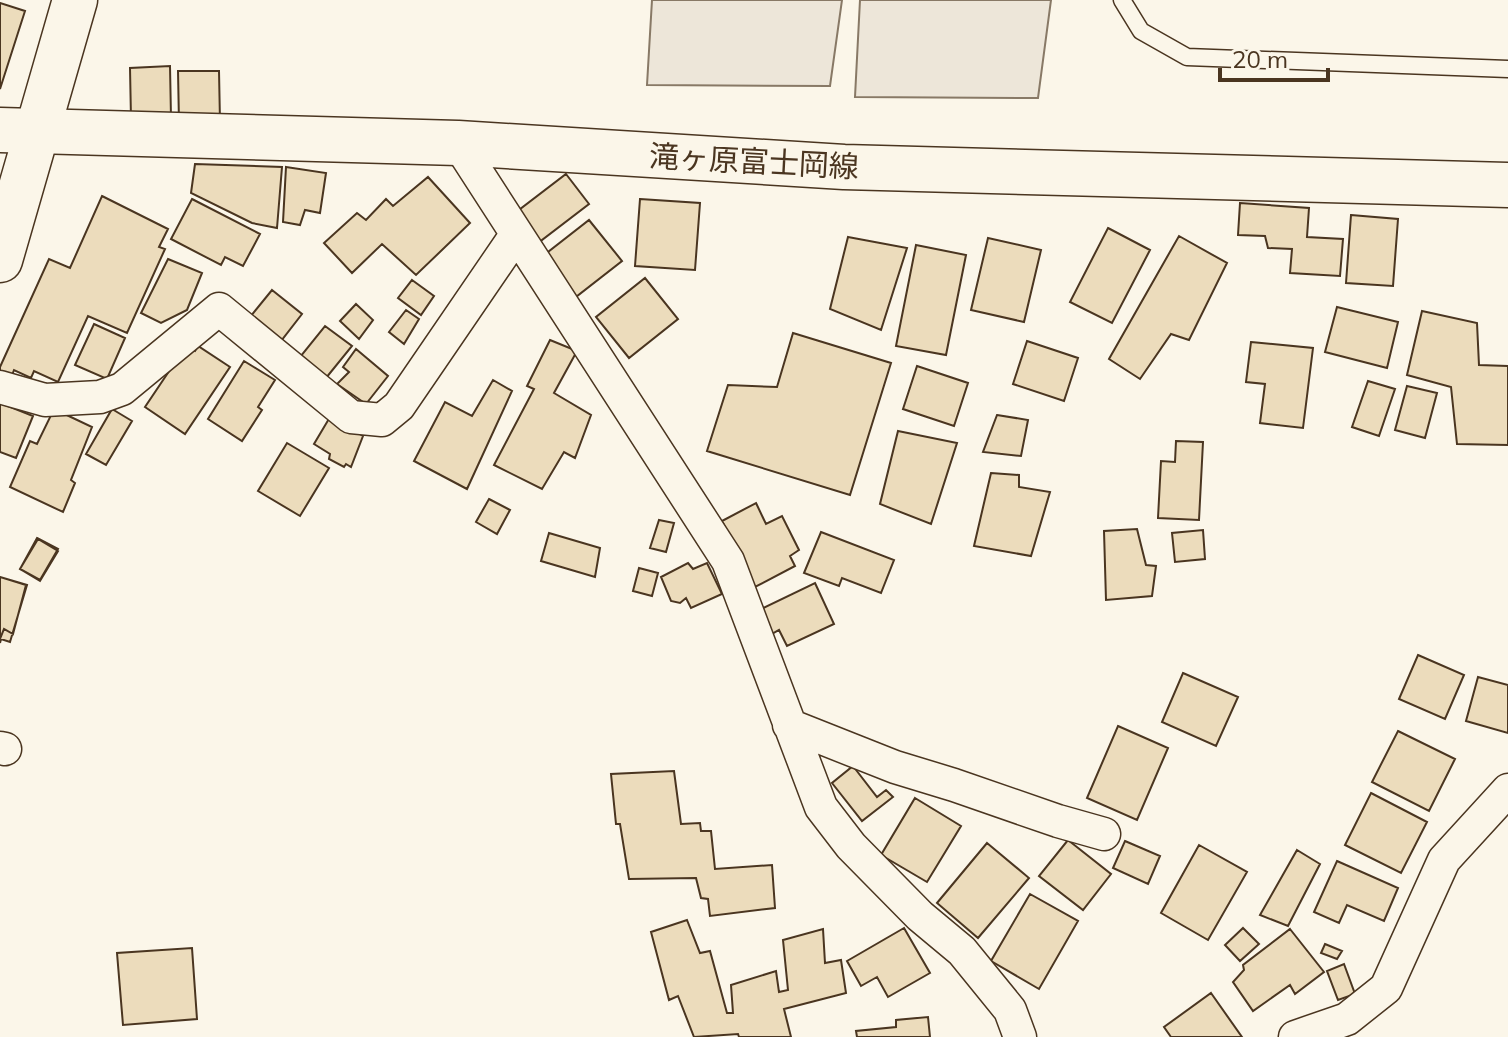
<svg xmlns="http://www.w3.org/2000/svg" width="1508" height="1037" font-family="Mulish,'Noto Sans JP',sans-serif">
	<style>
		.green { fill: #ede6d9; stroke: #887966; stroke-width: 2 }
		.building { fill: #ecdcbc; stroke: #4a3520; stroke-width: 2 }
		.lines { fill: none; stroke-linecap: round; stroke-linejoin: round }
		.lane-casing { stroke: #4a3520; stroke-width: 19 }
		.street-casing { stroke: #4a3520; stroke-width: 35 }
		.secondary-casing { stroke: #4a3520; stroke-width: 47 }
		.highway-casing { stroke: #4a3520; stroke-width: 47 }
		.lane { stroke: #fbf6e9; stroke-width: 16 }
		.street { stroke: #fbf6e9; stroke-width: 32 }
		.secondary { stroke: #fbf6e9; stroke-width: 44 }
		.highway { stroke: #fbf6e9; stroke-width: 44 }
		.labels { text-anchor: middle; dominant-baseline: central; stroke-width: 6; stroke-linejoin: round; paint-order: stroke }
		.street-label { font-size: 30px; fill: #4a3520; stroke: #fbf6e9 }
	</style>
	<rect width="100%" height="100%" fill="#fbf6e9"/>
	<!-- green -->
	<path class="green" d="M 652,0 L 842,0 L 830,86 L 647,85 Z
		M 860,0 L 1051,0 L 1038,98 L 855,97 Z"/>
	<!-- building -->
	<path class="building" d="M 0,3 L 25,11 L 0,89 Z
		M 170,66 L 171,118 L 131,119 L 130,68 Z
		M 178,71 L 219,71 L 220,122 L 179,123 Z
		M 195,164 L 282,167 L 277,228 L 252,223 L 191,193 Z
		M 286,167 L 326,173 L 320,213 L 305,210 L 300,225 L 283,222 Z
		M 566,174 L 589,204 L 538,243 L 515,213 Z
		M 428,177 L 470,223 L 416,275 L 382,244 L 352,273 L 324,243 L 357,213 L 366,220 L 386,199 L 393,206 Z
		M 102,196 L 168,229 L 159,247 L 165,249 L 127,333 L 88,316 L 58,382 L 34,371 L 31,378 L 14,370 L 11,378 L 0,373 L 0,367 L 49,259 L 70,268 Z
		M 192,199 L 260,234 L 243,266 L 225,257 L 221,265 L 171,239 Z
		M 640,199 L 700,203 L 695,270 L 635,266 Z
		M 1240,203 L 1309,208 L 1307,237 L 1343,239 L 1340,276 L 1290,273 L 1292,249 L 1268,248 L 1265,236 L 1238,235 Z
		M 1351,215 L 1398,219 L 1393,286 L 1346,283 Z
		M 589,220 L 622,261 L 572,300 L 539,259 Z
		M 1108,228 L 1150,250 L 1112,323 L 1070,302 Z
		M 1179,236 L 1227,263 L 1189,340 L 1171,334 L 1140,379 L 1109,359 Z
		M 848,237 L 907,248 L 881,330 L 830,309 Z
		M 988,238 L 1041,250 L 1024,322 L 971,310 Z
		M 916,245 L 966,255 L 946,355 L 896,346 Z
		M 168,259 L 202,273 L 187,310 L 161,323 L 141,313 Z
		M 645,278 L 678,319 L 629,358 L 596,317 Z
		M 412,280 L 434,296 L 421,315 L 398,298 Z
		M 272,290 L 302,314 L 281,341 L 250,317 Z
		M 356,304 L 373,320 L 359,339 L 340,321 Z
		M 1337,307 L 1398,322 L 1387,368 L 1325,352 Z
		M 406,310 L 419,319 L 404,344 L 389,332 Z
		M 1422,311 L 1477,323 L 1479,365 L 1508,366 L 1508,445 L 1457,444 L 1451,387 L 1407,375 Z
		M 94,324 L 125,338 L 107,379 L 75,365 Z
		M 325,326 L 352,346 L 326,378 L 300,357 Z
		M 793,333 L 891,363 L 850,495 L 707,451 L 728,385 L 777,387 Z
		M 550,340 L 577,351 L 554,393 L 591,415 L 575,458 L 564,452 L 542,489 L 494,465 L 534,389 L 527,386 Z
		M 1027,341 L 1078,358 L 1064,401 L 1013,384 Z
		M 1251,342 L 1313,348 L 1303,428 L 1260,423 L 1265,384 L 1246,382 Z
		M 186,346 L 195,351 L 198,346 L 230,367 L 185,434 L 145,407 Z
		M 356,349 L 388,376 L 366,404 L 337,384 L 349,372 L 343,367 Z
		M 244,361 L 275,380 L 258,407 L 262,410 L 242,441 L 208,419 Z
		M 917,366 L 968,383 L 954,426 L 903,409 Z
		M 493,380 L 512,391 L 467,489 L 414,461 L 445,402 L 472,416 Z
		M 1368,381 L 1395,389 L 1379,436 L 1352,427 Z
		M 1407,386 L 1437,393 L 1425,438 L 1395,430 Z
		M 0,403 L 33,416 L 16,458 L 0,452 Z
		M 54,409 L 92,427 L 71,480 L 75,483 L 63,512 L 10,487 L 30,441 L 37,444 Z
		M 112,409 L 132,421 L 106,465 L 86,454 Z
		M 997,415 L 1028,420 L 1021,456 L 983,452 Z
		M 330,417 L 363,436 L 351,467 L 346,464 L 344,467 L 329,459 L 330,454 L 314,444 Z
		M 898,431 L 957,443 L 931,524 L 880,504 Z
		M 1176,441 L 1203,442 L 1199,520 L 1158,518 L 1161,461 L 1175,462 Z
		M 287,443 L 329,468 L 300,516 L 258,491 Z
		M 991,473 L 1019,475 L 1019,487 L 1050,492 L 1031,556 L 974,546 Z
		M 489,499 L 510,510 L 497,534 L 476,522 Z
		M 756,503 L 766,524 L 782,516 L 799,550 L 790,556 L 795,566 L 755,587 L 722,521 Z
		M 659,520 L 674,523 L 666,552 L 650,548 Z
		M 1137,529 L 1146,565 L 1156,566 L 1152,596 L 1106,600 L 1104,531 Z
		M 1203,530 L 1205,559 L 1175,562 L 1172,533 Z
		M 821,532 L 894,560 L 881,593 L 842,578 L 839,586 L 804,573 Z
		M 549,533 L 600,548 L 595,577 L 541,561 Z
		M 37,538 L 58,549 L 40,580 L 20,569 Z
		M 38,539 L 58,551 L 40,581 L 20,569 Z
		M 688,563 L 693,569 L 707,563 L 722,594 L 691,608 L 686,598 L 680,603 L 671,601 L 661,577 Z
		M 639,568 L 658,573 L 652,596 L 633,591 Z
		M 0,577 L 27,585 L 10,642 L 1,639 L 0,643 Z
		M 0,577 L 26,585 L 13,634 L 4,629 L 0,639 Z
		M 815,583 L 834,624 L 787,646 L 779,630 L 770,635 L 759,610 Z
		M 1418,655 L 1464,675 L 1445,719 L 1399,699 Z
		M 1183,673 L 1238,697 L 1216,746 L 1162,722 Z
		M 1478,677 L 1508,685 L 1508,733 L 1466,721 Z
		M 1118,726 L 1168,748 L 1137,820 L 1087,798 Z
		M 1398,731 L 1455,759 L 1429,811 L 1372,782 Z
		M 853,766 L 877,797 L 886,790 L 893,797 L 862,821 L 832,783 Z
		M 674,771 L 681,824 L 700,823 L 701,831 L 711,831 L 715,869 L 772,865 L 775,908 L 710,916 L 708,899 L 701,898 L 696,878 L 629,879 L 620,824 L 616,824 L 611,774 Z
		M 1371,793 L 1427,822 L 1401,873 L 1345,845 Z
		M 915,798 L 961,826 L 927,882 L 881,855 Z
		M 1068,840 L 1111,874 L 1083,910 L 1039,876 Z
		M 1125,841 L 1160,856 L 1148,884 L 1113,868 Z
		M 987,843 L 1029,878 L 978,938 L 937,903 Z
		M 1199,845 L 1247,872 L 1208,940 L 1161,913 Z
		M 1297,850 L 1320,864 L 1288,926 L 1260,915 Z
		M 1337,861 L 1398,888 L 1384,921 L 1347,905 L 1339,923 L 1314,912 Z
		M 1030,894 L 1078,921 L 1039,989 L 991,961 Z
		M 687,920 L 700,953 L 710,951 L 727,1013 L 733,1013 L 731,985 L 776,971 L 779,992 L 788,990 L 783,940 L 823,929 L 825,963 L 841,960 L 846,993 L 784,1009 L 791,1037 L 739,1037 L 738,1034 L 694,1037 L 678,996 L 669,1000 L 651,932 Z
		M 904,928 L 930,973 L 888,997 L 877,977 L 861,986 L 847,961 Z
		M 1243,928 L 1259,944 L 1240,961 L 1225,945 Z
		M 1290,929 L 1324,972 L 1295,994 L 1290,985 L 1253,1011 L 1233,982 L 1244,970 L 1243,965 Z
		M 1325,944 L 1342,951 L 1337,959 L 1321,953 Z
		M 192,948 L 197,1019 L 123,1025 L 117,953 Z
		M 1344,964 L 1355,994 L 1338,1000 L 1327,971 Z
		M 1211,993 L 1242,1037 L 1171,1037 L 1164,1027 Z
		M 928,1017 L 930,1037 L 857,1037 L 856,1031 L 896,1027 L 896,1020 Z"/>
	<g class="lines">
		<!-- lane casing -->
		<g class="lane-casing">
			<path id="lane" d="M 1122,0 L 1141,31 L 1187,57 L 1508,69"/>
		</g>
		<!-- street casing -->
		<g class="street-casing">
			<path id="street" d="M 458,143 L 728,561 L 821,807 L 851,846 L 920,916 L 962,951 L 1010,1010 L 1020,1037
				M 0,387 L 45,400 L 100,397 L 122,389 L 219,309 L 351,417 L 382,420 L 399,406 L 516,235
				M 789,725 L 895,767 L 954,785 L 1058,821 L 1104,834
				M 0,748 L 5,749
				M 1295,1037 L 1347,1019 L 1386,988 L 1444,860 L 1508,790"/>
		</g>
		<!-- secondary casing -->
		<g class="secondary-casing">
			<path id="secondary" d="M 0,130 L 458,143 L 844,167 L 1508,185"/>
		</g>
		<!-- highway casing -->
		<g class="highway-casing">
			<path id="highway" d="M 0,260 L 75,0"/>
		</g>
		<!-- lane -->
		<use href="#lane" class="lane"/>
		<!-- street -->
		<use href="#street" class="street"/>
		<!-- secondary -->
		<use href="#secondary" class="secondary"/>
		<!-- highway -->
		<use href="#highway" class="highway"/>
	</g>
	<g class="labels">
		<!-- street labels -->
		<g class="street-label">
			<text transform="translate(754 161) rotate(3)">滝ヶ原富士岡線</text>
		</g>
	</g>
	<!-- scale -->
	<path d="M1220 68v12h108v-12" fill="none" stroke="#4a3520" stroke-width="4"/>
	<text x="1232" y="68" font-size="24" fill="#4a3520" stroke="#fbf6e9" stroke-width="6" paint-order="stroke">20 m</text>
</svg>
